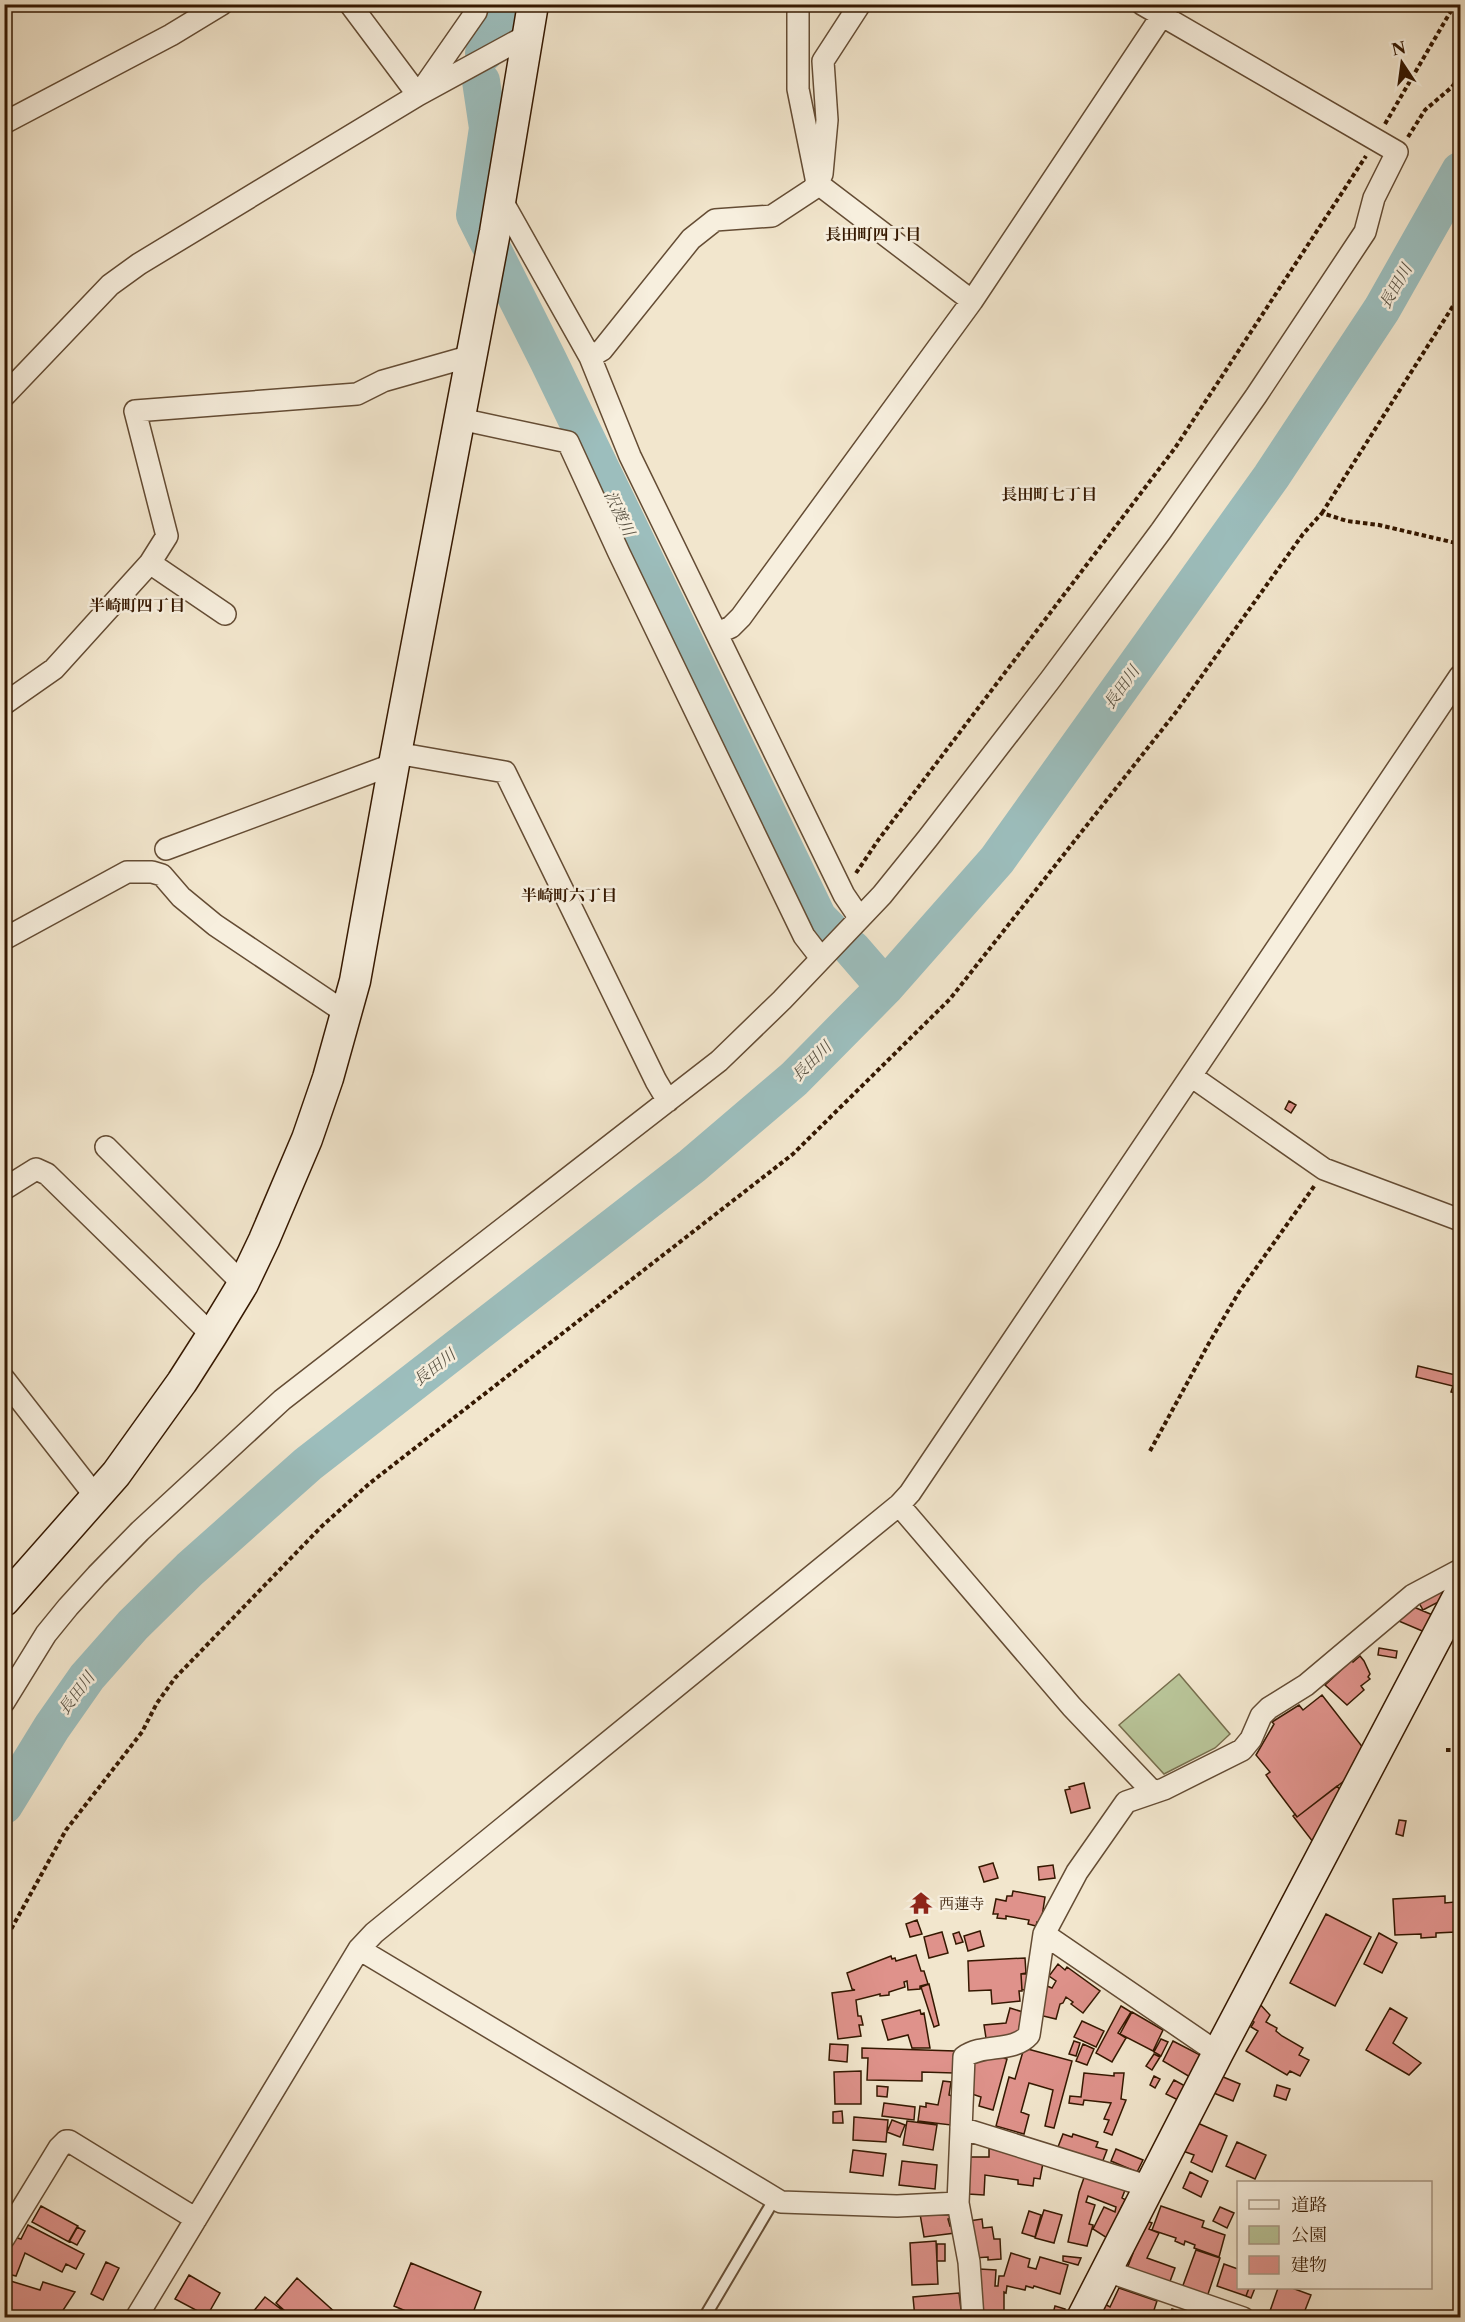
<svg xmlns="http://www.w3.org/2000/svg" width="1465" height="2322" font-family="'Libre Caslon Text','Noto Serif JP',serif">
	<style>
		.green { fill: #b9c599; stroke: #776e4d; stroke-width: 1.5 }
		.lines { fill: none; stroke-linecap: round; stroke-linejoin: round }
		.river { stroke: #9cbebd; stroke-width: 38 }
		.building { fill: #df928b; stroke: #351801; stroke-width: 1.5 }
		.lane-casing { stroke: #644c34; stroke-width: 14 }
		.street-casing { stroke: #644c34; stroke-width: 24 }
		.secondary-casing { stroke: #351801; stroke-width: 33 }
		.path { stroke: #351801; stroke-width: 4; stroke-dasharray: 4.5 3; stroke-linecap: butt }
		.lane { stroke: #f7efde; stroke-width: 10 }
		.street { stroke: #f7efde; stroke-width: 21 }
		.secondary { stroke: #f7efde; stroke-width: 30 }
		.labels { text-anchor: middle; dominant-baseline: central; stroke-width: 5; stroke-linejoin: round; paint-order: stroke }
		.poi-label { font-size: 15px; fill: #351801; stroke: #f7efde; text-anchor: start }
		.neighbourhood-label { font-size: 16px; font-weight: bold; fill: #351801; stroke: #f7efde }
		.water-label { font-size: 16px; font-style: italic; fill: #595243; stroke: #f7efde }
	</style>
	<rect width="100%" height="100%" fill="#f2e6cd"/>
	<filter id="stains"><feTurbulence type="fractalNoise" baseFrequency=".00333" numOctaves="4"/><feColorMatrix values="0 0 0 0 .2 0 0 0 0 .09 0 0 0 0 .02 0 0 0 .5 -.17"/></filter>
	<radialGradient id="worn" r=".72"><stop offset=".6" stop-color="#630" stop-opacity="0"/><stop offset="1" stop-color="#630" stop-opacity=".3"/></radialGradient>
	<!-- green -->
	<path class="green" d="M 1179,1674 L 1230,1734 L 1215,1748 L 1164,1774 L 1119,1725 Z"/>
	<g class="lines">
		<!-- river -->
		<path class="river" d="M 484,53 L 504,4
			M 481,81 L 488,128 L 475,215 L 548,360 L 818,918 L 830,930
			M 852,949 L 885,987
			M 4,1805 L 52,1727 L 87,1677 L 133,1625 L 190,1569 L 308,1464 L 692,1166 L 794,1079 L 885,987 L 997,860 L 1271,477 L 1382,309 L 1460,171"/>
	</g>
	<!-- building -->
	<path class="building" d="M 1289,1101 L 1296,1105 L 1291,1113 L 1285,1109 Z
		M 1418,1366 L 1460,1376 L 1460,1394 L 1451,1392 L 1453,1386 L 1416,1377 Z
		M 1443,1588 L 1448,1597 L 1423,1610 L 1418,1601 Z
		M 1409,1605 L 1435,1616 L 1427,1633 L 1394,1619 Z
		M 1379,1648 L 1397,1651 L 1396,1658 L 1378,1655 Z
		M 1360,1656 L 1364,1661 L 1370,1674 L 1368,1677 L 1370,1679 L 1361,1686 L 1364,1690 L 1347,1705 L 1325,1685 L 1352,1660 L 1353,1662 Z
		M 1322,1695 L 1364,1749 L 1348,1778 L 1297,1817 L 1273,1785 L 1266,1775 L 1270,1772 L 1256,1755 L 1274,1724 L 1272,1722 L 1299,1705 L 1303,1710 Z
		M 1084,1783 L 1090,1808 L 1071,1813 L 1065,1790 L 1070,1789 L 1069,1787 Z
		M 1337,1786 L 1341,1791 L 1313,1842 L 1293,1816 L 1295,1814 L 1297,1817 Z
		M 1399,1820 L 1406,1821 L 1403,1836 L 1396,1834 Z
		M 993,1863 L 998,1878 L 984,1882 L 979,1867 Z
		M 1053,1865 L 1055,1878 L 1039,1880 L 1038,1867 Z
		M 1013,1891 L 1045,1897 L 1041,1923 L 1037,1922 L 1036,1926 L 1028,1924 L 1029,1920 L 1006,1916 L 1006,1919 L 997,1918 L 998,1914 L 993,1914 L 996,1899 L 1006,1901 L 1007,1896 L 1012,1896 Z
		M 1445,1896 L 1445,1903 L 1455,1902 L 1456,1932 L 1436,1933 L 1436,1937 L 1421,1938 L 1421,1934 L 1395,1935 L 1393,1899 Z
		M 1326,1914 L 1371,1937 L 1335,2006 L 1290,1983 Z
		M 917,1920 L 922,1934 L 910,1937 L 906,1924 Z
		M 980,1931 L 984,1946 L 968,1951 L 964,1936 Z
		M 942,1932 L 948,1953 L 929,1958 L 924,1937 Z
		M 959,1932 L 963,1942 L 956,1944 L 953,1934 Z
		M 1379,1933 L 1397,1943 L 1382,1973 L 1364,1964 Z
		M 916,1955 L 921,1971 L 924,1971 L 928,1984 L 920,1986 L 920,1989 L 908,1990 L 907,1981 L 904,1982 L 905,1987 L 889,1992 L 889,1995 L 880,1996 L 880,1994 L 856,2000 L 858,2016 L 861,2016 L 863,2025 L 859,2025 L 861,2036 L 838,2039 L 832,1993 L 855,1990 L 852,1989 L 847,1973 L 891,1956 L 892,1959 L 895,1958 L 896,1961 Z
		M 1025,1958 L 1026,1974 L 1021,1974 L 1022,1991 L 1019,1991 L 1020,2001 L 992,2004 L 991,1990 L 969,1991 L 968,1961 Z
		M 1058,1964 L 1065,1970 L 1067,1967 L 1100,1991 L 1083,2013 L 1071,2004 L 1073,2002 L 1066,1997 L 1063,2003 L 1060,2004 L 1056,2019 L 1039,2015 L 1047,1986 L 1052,1988 L 1056,1981 L 1049,1976 Z
		M 1027,1973 L 1028,1989 L 1022,1990 L 1021,1974 Z
		M 929,1984 L 939,2025 L 934,2027 L 921,1987 Z
		M 1257,2001 L 1270,2015 L 1266,2022 L 1277,2028 L 1276,2031 L 1282,2036 L 1303,2048 L 1299,2055 L 1309,2060 L 1300,2076 L 1290,2071 L 1287,2075 L 1246,2051 L 1258,2031 L 1251,2027 L 1254,2022 L 1247,2019 Z
		M 1121,2006 L 1131,2012 L 1118,2033 L 1126,2038 L 1112,2062 L 1096,2053 Z
		M 1010,2008 L 1023,2012 L 1017,2036 L 986,2038 L 984,2025 L 1006,2023 Z
		M 1390,2008 L 1407,2018 L 1393,2043 L 1421,2063 L 1409,2075 L 1366,2050 Z
		M 920,2010 L 921,2014 L 924,2013 L 930,2048 L 912,2048 L 908,2035 L 888,2040 L 882,2020 Z
		M 1132,2012 L 1163,2030 L 1153,2051 L 1120,2034 Z
		M 1082,2021 L 1104,2031 L 1096,2047 L 1074,2037 Z
		M 1161,2039 L 1168,2042 L 1161,2056 L 1154,2052 Z
		M 1074,2041 L 1080,2043 L 1076,2056 L 1069,2054 Z
		M 1173,2041 L 1202,2056 L 1190,2077 L 1163,2061 Z
		M 830,2044 L 848,2045 L 847,2062 L 829,2060 Z
		M 1083,2044 L 1094,2049 L 1087,2065 L 1076,2061 Z
		M 862,2048 L 955,2051 L 954,2073 L 922,2072 L 922,2081 L 867,2080 L 868,2058 L 862,2058 Z
		M 1024,2048 L 1072,2061 L 1054,2128 L 1045,2126 L 1053,2090 L 1029,2083 L 1021,2112 L 1029,2115 L 1024,2134 L 996,2126 L 1009,2077 L 1015,2079 Z
		M 1154,2054 L 1160,2057 L 1152,2070 L 1146,2066 Z
		M 994,2055 L 1007,2059 L 993,2110 L 979,2106 L 981,2097 L 969,2093 L 974,2061 Z
		M 861,2071 L 861,2104 L 835,2104 L 834,2072 Z
		M 1084,2073 L 1114,2076 L 1114,2073 L 1124,2073 L 1121,2099 L 1126,2100 L 1112,2135 L 1104,2132 L 1109,2120 L 1104,2119 L 1111,2103 L 1084,2100 L 1083,2105 L 1069,2103 L 1070,2096 L 1081,2097 Z
		M 1216,2074 L 1240,2084 L 1233,2101 L 1209,2091 Z
		M 1154,2076 L 1160,2079 L 1155,2088 L 1150,2085 Z
		M 1174,2080 L 1187,2087 L 1180,2101 L 1166,2094 Z
		M 943,2081 L 951,2082 L 949,2095 L 952,2096 L 951,2125 L 918,2121 L 920,2106 L 926,2107 L 926,2103 L 938,2105 Z
		M 1277,2085 L 1290,2089 L 1286,2100 L 1274,2096 Z
		M 877,2086 L 888,2087 L 887,2097 L 877,2096 Z
		M 884,2103 L 915,2107 L 914,2120 L 882,2116 Z
		M 842,2111 L 843,2123 L 833,2123 L 833,2112 Z
		M 854,2117 L 888,2120 L 886,2142 L 853,2140 Z
		M 892,2120 L 905,2125 L 900,2137 L 887,2132 Z
		M 907,2121 L 937,2125 L 933,2150 L 903,2145 Z
		M 1193,2121 L 1227,2136 L 1212,2172 L 1191,2162 L 1194,2155 L 1180,2150 Z
		M 1063,2134 L 1072,2137 L 1073,2134 L 1098,2142 L 1096,2147 L 1107,2150 L 1102,2163 L 1058,2147 Z
		M 1237,2142 L 1266,2155 L 1255,2179 L 1226,2166 Z
		M 989,2147 L 1043,2163 L 1040,2179 L 1034,2178 L 1033,2186 L 1018,2184 L 1018,2180 L 985,2175 L 984,2195 L 968,2194 L 968,2157 L 989,2157 Z
		M 1116,2149 L 1143,2160 L 1137,2172 L 1111,2161 Z
		M 853,2150 L 886,2154 L 883,2176 L 850,2172 Z
		M 902,2161 L 937,2165 L 935,2189 L 899,2185 Z
		M 1086,2172 L 1127,2185 L 1122,2198 L 1126,2200 L 1123,2207 L 1122,2206 L 1107,2238 L 1093,2229 L 1104,2207 L 1115,2212 L 1116,2207 L 1088,2196 L 1086,2202 L 1095,2205 L 1089,2224 L 1093,2225 L 1087,2246 L 1068,2242 L 1079,2192 Z
		M 1190,2172 L 1208,2181 L 1201,2197 L 1183,2188 Z
		M 41,2206 L 78,2226 L 69,2242 L 32,2222 Z
		M 1161,2206 L 1204,2221 L 1202,2227 L 1225,2235 L 1219,2257 L 1194,2248 L 1195,2245 L 1185,2241 L 1184,2245 L 1175,2241 L 1176,2238 L 1152,2230 Z
		M 1220,2207 L 1234,2213 L 1227,2228 L 1213,2221 Z
		M 1044,2210 L 1062,2215 L 1054,2243 L 1035,2238 Z
		M 1029,2211 L 1041,2215 L 1035,2237 L 1022,2233 Z
		M 951,2212 L 952,2218 L 948,2219 L 950,2226 L 954,2225 L 955,2233 L 924,2237 L 920,2214 Z
		M 982,2219 L 983,2228 L 992,2227 L 994,2239 L 1000,2239 L 1001,2259 L 988,2260 L 988,2257 L 974,2258 L 969,2221 Z
		M 1144,2220 L 1152,2223 L 1149,2229 L 1159,2233 L 1147,2258 L 1175,2268 L 1169,2284 L 1127,2269 L 1133,2253 L 1127,2250 Z
		M 28,2225 L 84,2254 L 76,2269 L 66,2264 L 62,2272 L 25,2253 L 16,2276 L 4,2273 L 4,2255 L 10,2241 L 14,2237 L 21,2239 Z
		M 77,2227 L 85,2231 L 77,2245 L 69,2241 Z
		M 936,2241 L 938,2284 L 912,2285 L 910,2243 Z
		M 937,2244 L 945,2244 L 945,2261 L 937,2261 Z
		M 1196,2250 L 1220,2258 L 1207,2297 L 1182,2288 Z
		M 1011,2253 L 1030,2259 L 1028,2267 L 1036,2269 L 1040,2257 L 1068,2265 L 1060,2294 L 1034,2286 L 1033,2288 L 1026,2286 L 1025,2290 L 1007,2286 L 1006,2293 L 1004,2292 L 1004,2315 L 1013,2315 L 1013,2318 L 982,2317 L 982,2289 L 976,2289 L 977,2273 L 980,2273 L 980,2269 L 996,2270 L 995,2286 L 998,2286 L 999,2276 L 1004,2276 Z
		M 1460,2254 L 1460,2285 L 1455,2285 Z
		M 1063,2256 L 1081,2258 L 1078,2265 L 1063,2261 Z
		M 106,2262 L 119,2268 L 103,2300 L 91,2294 Z
		M 411,2263 L 481,2292 L 471,2318 L 422,2318 L 394,2306 Z
		M 1224,2264 L 1238,2269 L 1238,2288 L 1249,2288 L 1246,2296 L 1217,2286 Z
		M 189,2275 L 220,2293 L 207,2316 L 175,2299 Z
		M 297,2278 L 337,2314 L 333,2318 L 293,2318 L 276,2303 Z
		M 4,2279 L 40,2290 L 43,2282 L 75,2292 L 58,2318 L 4,2318 Z
		M 1119,2288 L 1157,2301 L 1152,2316 L 1130,2318 L 1120,2313 L 1117,2318 L 1094,2318 L 1103,2303 L 1110,2307 Z
		M 1249,2288 L 1255,2288 L 1251,2298 L 1246,2296 Z
		M 1278,2288 L 1292,2288 L 1311,2295 L 1302,2318 L 1283,2318 L 1270,2311 Z
		M 959,2293 L 962,2318 L 915,2318 L 913,2297 Z
		M 265,2297 L 282,2310 L 276,2318 L 248,2318 Z
		M 1460,2300 L 1460,2318 L 1455,2318 Z
		M 1055,2306 L 1065,2309 L 1062,2318 L 1052,2317 Z
		M 1172,2309 L 1185,2313 L 1186,2311 L 1194,2314 L 1195,2312 L 1210,2318 L 1169,2318 Z
		M 1033,2312 L 1043,2315 L 1042,2318 L 1031,2318 Z"/>
	<g class="lines">
		<!-- lane casing -->
		<g class="lane-casing">
			<path id="lane" d="M 704,2318 L 775,2198"/>
		</g>
		<!-- street casing -->
		<g class="street-casing">
			<path id="street" d="M 350,4 L 418,95
				M 798,4 L 798,89 L 817,183 L 972,301
				M 421,91 L 476,12 L 478,4
				M 4,123 L 171,35 L 222,4
				M 501,199 L 590,357 L 630,456 L 844,895 L 859,917
				M 590,357 L 602,350 L 691,239 L 715,220 L 772,216 L 813,189 L 822,174 L 827,120 L 823,61 L 860,4
				M 4,396 L 110,285 L 139,264 L 418,95 L 528,35
				M 460,419 L 568,442 L 619,553 L 804,936 L 821,958
				M 150,563 L 225,614
				M 718,633 L 731,627 L 741,617 L 972,301 L 1169,5
				M 4,704 L 54,669 L 150,563 L 167,536 L 135,411 L 357,394 L 383,381 L 471,356
				M 396,753 L 505,772 L 656,1081 L 668,1101
				M 166,849 L 394,764
				M 4,939 L 127,872 L 152,872 L 162,875 L 181,897 L 215,925 L 346,1013
				M 1191,1076 L 1324,1169 L 1460,1220
				M 106,1147 L 243,1284
				M 4,1189 L 36,1169 L 47,1174 L 212,1335
				M 4,1379 L 96,1497
				M 899,1505 L 1072,1707 L 1153,1792
				M 4,1702 L 46,1634 L 68,1607 L 97,1575 L 140,1531 L 282,1400 L 719,1061 L 782,1000 L 882,895 L 928,838 L 1050,680 L 1161,531 L 1256,396 L 1365,232 L 1374,198 L 1397,152 L 1142,4
				M 1044,1934 L 1218,2053
				M 359,1949 L 781,2202 L 897,2206 L 958,2203
				M 961,2128 L 1150,2187
				M 4,2238 L 59,2148 L 66,2141 L 69,2141 L 196,2219
				M 1107,2271 L 1243,2318
				M 136,2318 L 359,1949 L 374,1933 L 899,1505 L 910,1493 L 1460,676
				M 973,2318 L 969,2262 L 958,2203 L 964,2057 C 983,2043 1013,2053 1029,2035 L 1044,1934 L 1077,1872 L 1126,1802 L 1164,1789 L 1242,1750 L 1251,1739 L 1261,1716 L 1269,1708 L 1306,1685 L 1413,1595 L 1460,1570"/>
		</g>
		<!-- secondary casing -->
		<g class="secondary-casing">
			<path id="secondary" d="M 4,1601 L 116,1474 L 182,1382 L 212,1335 L 243,1284 L 264,1240 L 307,1139 L 328,1078 L 355,981 L 394,764 L 495,232 L 533,4
				M 1082,2318 L 1218,2053 L 1460,1593"/>
		</g>
		<!-- path -->
		<path class="path" d="M 1385,124 L 1455,4
			M 1408,137 L 1425,110 L 1452,87 L 1460,76
			M 1322,513 L 1460,295
			M 856,873 L 879,839 L 1175,448 L 1366,156
			M 1150,1451 L 1209,1343 L 1239,1292 L 1315,1185
			M 1446,1750 L 1460,1750
			M 4,1942 L 66,1830 L 142,1732 L 157,1703 L 175,1678 L 321,1527 L 370,1483 L 793,1154 L 950,999 L 1176,712 L 1303,534 L 1322,513 L 1347,521 L 1379,525 L 1460,544"/>
		<!-- lane -->
		<use href="#lane" class="lane"/>
		<!-- street -->
		<use href="#street" class="street"/>
		<!-- secondary -->
		<use href="#secondary" class="secondary"/>
	</g>
	<!-- icons -->
	<defs>
		<g id="temple-bare" transform="scale(1.8)"><path d="M0-6L5-2H3V0L6.5 2.5H4V6H1.5V3h-3V6H-4V2.5H-6.5L-3 0V-2H-5Z" fill="#8f2418" stroke="#f7efde" stroke-width="2.5" paint-order="stroke"/></g>
	</defs>
	<g fill-rule="evenodd">
		<use href="#temple-bare" x="921" y="1903"/>
	</g>
	<g class="labels">
		<!-- poi labels -->
		<g class="poi-label">
			<text x="939" y="1903">西蓮寺</text>
		</g>
		<!-- neighbourhood labels -->
		<g class="neighbourhood-label">
			<text x="873" y="234">長田町四丁目</text>
			<text x="1049" y="494">長田町七丁目</text>
			<text x="137" y="605">半崎町四丁目</text>
			<text x="569" y="895">半崎町六丁目</text>
		</g>
		<!-- water labels -->
		<g class="water-label">
			<text transform="translate(1395 286) rotate(-60)">長田川</text>
			<text transform="translate(620 513) rotate(64)">沢渡川</text>
			<text transform="translate(1121 687) rotate(-54)">長田川</text>
			<text transform="translate(811 1061) rotate(-45)">長田川</text>
			<text transform="translate(434 1367) rotate(-38)">長田川</text>
			<text transform="translate(76 1693) rotate(-53)">長田川</text>
		</g>
	</g>
	<!-- margin -->
	<rect width="1465" height="2322" fill="none" stroke="#f2e6cd" stroke-width="24"/>
	<rect x="6" y="6" width="1453" height="2310" fill="none" stroke="#351801" stroke-width="3"/>
	<rect x="12" y="12" width="1441" height="2298" fill="none" stroke="#351801" stroke-width="1.5"/>
	<!-- legend -->
	<rect x="1237" y="2181" width="195" height="108" fill="#f7efde" stroke="#a99986" stroke-width="1.5"/>
	<rect x="1249" y="2200" width="30" height="9" fill="#f7efde" stroke="#a99986" stroke-width="1.5"/>
	<text x="1291" y="2211" font-size="18" fill="#351801">道路</text>
	<rect x="1249" y="2226" width="30" height="18" fill="#b9c599" stroke="#a99986" stroke-width="1.5"/>
	<text x="1291" y="2241" font-size="18" fill="#351801">公園</text>
	<rect x="1249" y="2256" width="30" height="18" fill="#df928b" stroke="#a99986" stroke-width="1.5"/>
	<text x="1291" y="2271" font-size="18" fill="#351801">建物</text>
	<!-- north arrow -->
	<g transform="translate(1402 63) rotate(347)" stroke="#f7efde" stroke-width="4.5" paint-order="stroke">
	<path d="M0-4.5L10 22L0 15L-10 22Z" fill="#351801"/>
	<text y="-9" font-size="16" font-weight="bold" text-anchor="middle" fill="#351801">N</text>
	</g>
	<rect width="100%" height="100%" filter="url(#stains)"/>
	<rect width="100%" height="100%" fill="url(#worn)"/>
</svg>
